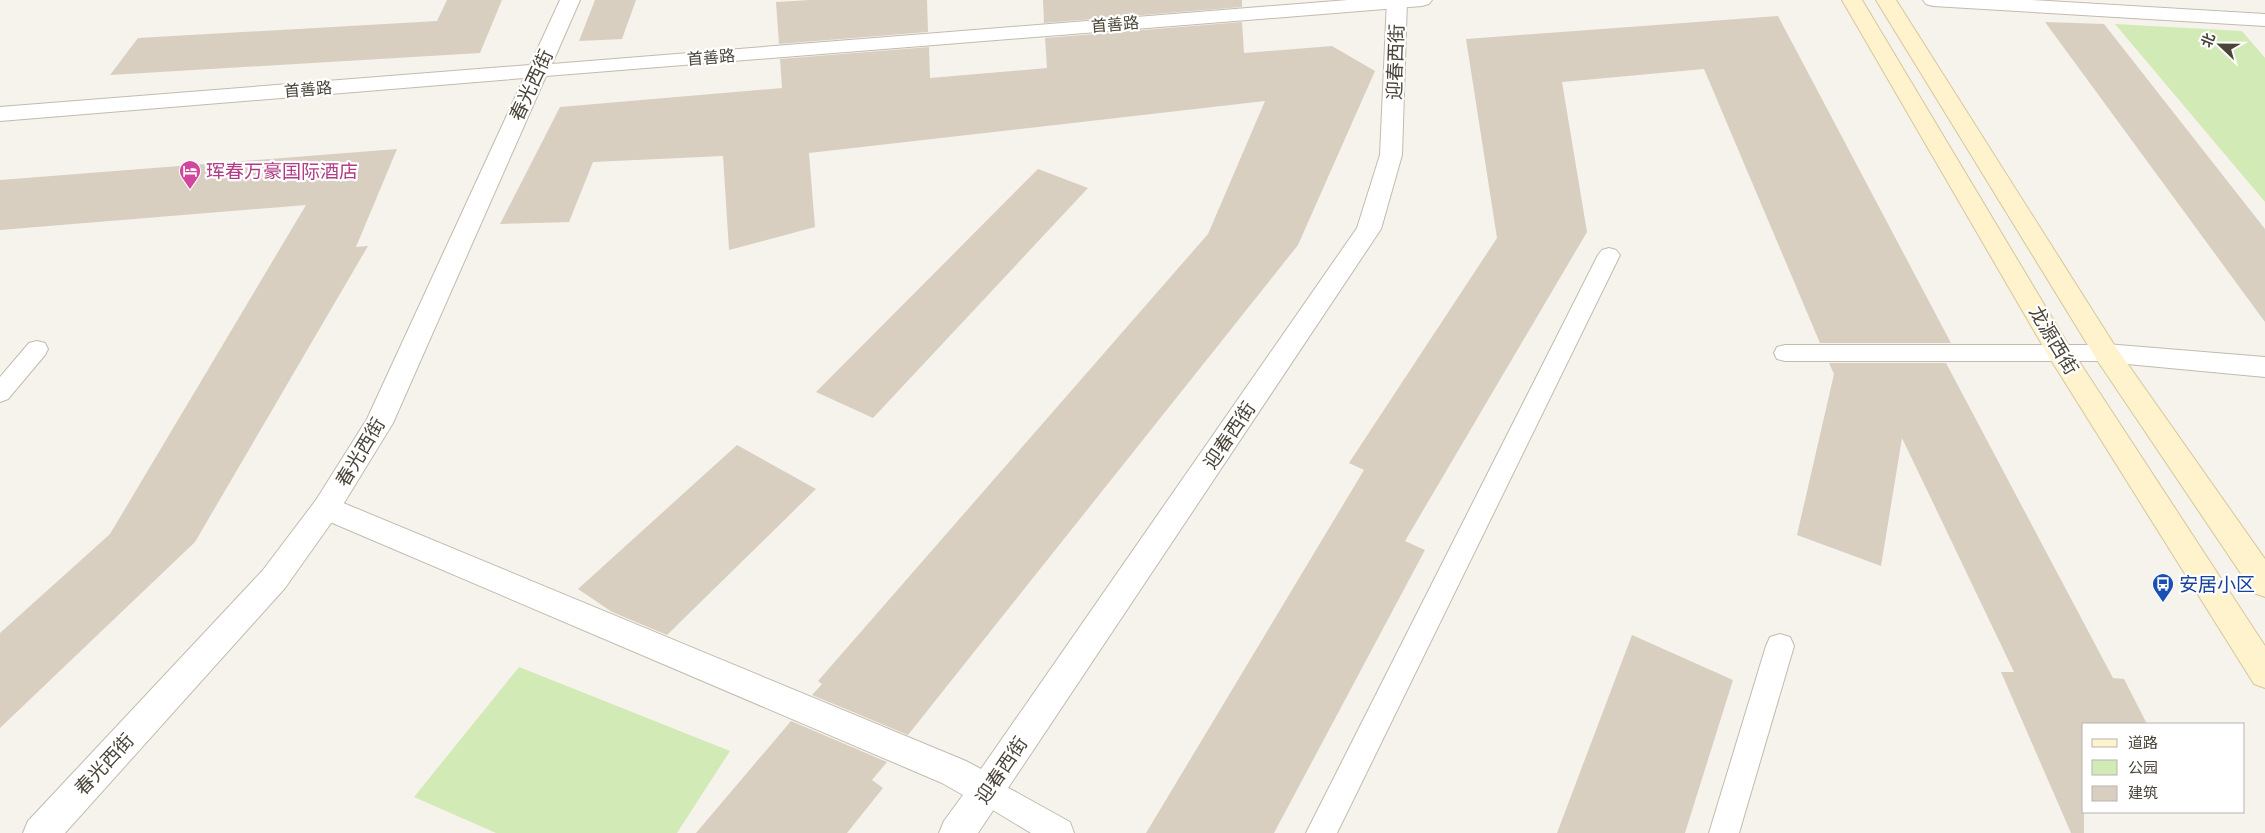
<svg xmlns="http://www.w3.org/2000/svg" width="2265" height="833" font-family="Mulish,'Noto Sans SC',sans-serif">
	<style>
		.green { fill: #d2eab5 }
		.building { fill: #d8cfc1 }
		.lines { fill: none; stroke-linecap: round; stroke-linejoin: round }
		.service-casing { stroke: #c2bbae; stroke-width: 2 }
		.minor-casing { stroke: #c2bbae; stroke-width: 2 }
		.tertiary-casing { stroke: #c2bbae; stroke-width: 2 }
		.secondary-casing { stroke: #d6c79b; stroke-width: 2 }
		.service { fill: #fff; fill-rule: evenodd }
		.minor { fill: #fff; fill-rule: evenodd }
		.tertiary { fill: #fff; fill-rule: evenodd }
		.secondary { fill: #fff3cd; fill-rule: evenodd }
		.labels { text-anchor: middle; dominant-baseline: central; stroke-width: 4.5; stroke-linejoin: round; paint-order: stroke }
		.far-street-label { font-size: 16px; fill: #4b4439; stroke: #fff }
		.street-label { font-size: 19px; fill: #4b4439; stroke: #fff }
		.hotel-label { font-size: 19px; fill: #b23c85; stroke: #fff; text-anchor: start }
		.transit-label { font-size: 19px; fill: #164399; stroke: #fff; text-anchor: start }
	</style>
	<rect width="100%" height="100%" fill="#f6f3ec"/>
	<!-- green -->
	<path class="green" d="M 2115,24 L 2242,31 L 2265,58 L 2265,202 Z
		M 519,667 L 730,751 L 677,833 L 496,833 L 414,797 Z"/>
	<!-- building -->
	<path class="building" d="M 447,0 L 502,0 L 480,53 L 110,75 L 138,38 L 437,21 Z
		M 595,0 L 636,0 L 622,39 L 579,41 Z
		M 810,0 L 927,0 L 928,32 L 779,44 L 776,2 Z
		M 1043,0 L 1242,0 L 1242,7 L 1044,23 Z
		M 1778,16 L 1951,343 L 1820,343 L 1704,69 L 1562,82 L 1587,232 L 1405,541 L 1425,550 L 1274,833 L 1146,833 L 1364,470 L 1349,463 L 1497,238 L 1466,39 Z
		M 1242,22 L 1244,53 L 1332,46 L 1375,71 L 1298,245 L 908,735 L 812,695 L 822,684 L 818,681 L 1208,234 L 1265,101 L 809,153 L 815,227 L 729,250 L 723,156 L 593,162 L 569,222 L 500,224 L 560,107 L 782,88 L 780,59 L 929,47 L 930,78 L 1047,68 L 1045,38 Z
		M 2045,22 L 2104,24 L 2265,229 L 2265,322 Z
		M 397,149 L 356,247 L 368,246 L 195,542 L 0,728 L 0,633 L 110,534 L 306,205 L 0,230 L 0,180 Z
		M 1038,169 L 1088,188 L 873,418 L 816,392 Z
		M 1829,363 L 1946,363 L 2113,678 L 2124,679 L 2147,724 L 2084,724 L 2084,833 L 2071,833 L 2001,672 L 2014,672 L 1902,438 L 1881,566 L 1797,535 L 1834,374 Z
		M 737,445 L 816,489 L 667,635 L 612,612 L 578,589 Z
		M 1632,635 L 1733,680 L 1685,833 L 1557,833 Z
		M 791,721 L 887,762 L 872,780 L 883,788 L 847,833 L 696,833 Z"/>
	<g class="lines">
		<!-- service casing -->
		<g class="service-casing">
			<path id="service" d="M 1609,248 L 1616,250 L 1620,255 L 1337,833 L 1306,833 L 1598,255 L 1602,250 Z
				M 37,341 L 45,343 L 48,349 L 45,355 L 8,399 L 0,402 L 0,377 L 29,343 Z
				M 1785,345 L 2106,345 L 2114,347 L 2117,353 L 2114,359 L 2106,361 L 1785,361 L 1777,359 L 1774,353 L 1777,347 Z
				M 1780,634 L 1790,637 L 1794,646 L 1739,833 L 1709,833 L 1766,646 L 1770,637 Z
				M 987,776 L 1070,822 L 1074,833 L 1031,833 L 976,800 L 972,790 L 976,780 Z"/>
		</g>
		<!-- minor casing -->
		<g class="minor-casing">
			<path id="minor" d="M 1387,0 L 1407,0 L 1402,155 L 1381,229 L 978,833 L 939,833 L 944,821 L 963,795 L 942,783 L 316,516 L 311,508 L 316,500 L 326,496 L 336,500 L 966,761 L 981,769 L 1357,228 L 1380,155 Z
				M 1923,0 L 2031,0 L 2265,14 L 2265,26 L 1933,6 L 1926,4 Z
				M 2106,344 L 2265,357 L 2265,377 L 2106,362 L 2097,360 L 2093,353 L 2097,346 Z"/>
		</g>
		<!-- tertiary casing -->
		<g class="tertiary-casing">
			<path id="tertiary" d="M 560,0 L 580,0 L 552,64 L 1348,0 L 1432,0 L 1429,4 L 1422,6 L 546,76 L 393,423 L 336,516 L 285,588 L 65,833 L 23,833 L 28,821 L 263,570 L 316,500 L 367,419 L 524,78 L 0,121 L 0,107 L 530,65 Z"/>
		</g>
		<!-- secondary casing -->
		<g class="secondary-casing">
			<path id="secondary" d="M 1842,0 L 1862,0 L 2069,346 L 2265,646 L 2265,688 L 2254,684 L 2051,360 Z
				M 1876,0 L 1896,0 L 2115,346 L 2265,559 L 2265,597 L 2254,593 L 2097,360 Z"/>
		</g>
		<!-- service -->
		<use href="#service" class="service"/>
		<!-- minor -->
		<use href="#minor" class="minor"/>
		<!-- tertiary -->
		<use href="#tertiary" class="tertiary"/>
		<!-- secondary -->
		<use href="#secondary" class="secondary"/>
	</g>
	<!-- icons -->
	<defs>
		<g id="hotel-pin" transform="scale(1.125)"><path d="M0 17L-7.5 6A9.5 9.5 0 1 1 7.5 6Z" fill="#d1479c" stroke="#fff"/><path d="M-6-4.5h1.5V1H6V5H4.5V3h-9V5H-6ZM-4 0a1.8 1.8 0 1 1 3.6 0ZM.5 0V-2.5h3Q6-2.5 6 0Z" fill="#fff"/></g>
		<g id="bus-pin" transform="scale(1.125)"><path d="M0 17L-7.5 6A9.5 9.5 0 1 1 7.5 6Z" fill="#1a4fb4" stroke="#fff"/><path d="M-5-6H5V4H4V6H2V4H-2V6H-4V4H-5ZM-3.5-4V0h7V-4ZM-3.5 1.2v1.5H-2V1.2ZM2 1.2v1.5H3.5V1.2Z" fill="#fff"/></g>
	</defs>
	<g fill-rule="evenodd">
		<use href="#hotel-pin" x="190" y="171"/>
		<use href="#bus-pin" x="2163" y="584"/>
	</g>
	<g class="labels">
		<!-- far-street labels -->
		<g class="far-street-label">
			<text transform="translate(1115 24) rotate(-5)">首善路</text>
			<text transform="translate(711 57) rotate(-5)">首善路</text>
			<text transform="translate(308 89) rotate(-5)">首善路</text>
		</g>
		<!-- street labels -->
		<g class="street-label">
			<text transform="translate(1395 62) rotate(-88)">迎春西街</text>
			<text transform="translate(531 85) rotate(-65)">春光西街</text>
			<text transform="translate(2054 340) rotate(59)">龙源西街</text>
			<text transform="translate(1229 435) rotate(-56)">迎春西街</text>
			<text transform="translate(360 452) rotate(-59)">春光西街</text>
			<text transform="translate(104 764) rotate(-47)">春光西街</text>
			<text transform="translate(1001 770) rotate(-56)">迎春西街</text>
		</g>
		<!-- hotel labels -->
		<g class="hotel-label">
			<text x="206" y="171">珲春万豪国际酒店</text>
		</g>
		<!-- transit labels -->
		<g class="transit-label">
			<text x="2179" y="584">安居小区</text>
		</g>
	</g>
	<!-- legend -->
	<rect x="2082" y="723" width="162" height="90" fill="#ffffff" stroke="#b7b4b0"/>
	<rect x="2092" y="739" width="25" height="8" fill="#fff3cd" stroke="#b7b4b0"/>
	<text x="2128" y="748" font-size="15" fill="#4b4439">道路</text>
	<rect x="2092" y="760" width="25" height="15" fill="#d2eab5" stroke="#b7b4b0"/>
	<text x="2128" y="773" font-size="15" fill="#4b4439">公园</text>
	<rect x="2092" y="786" width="25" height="15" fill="#d8cfc1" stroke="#b7b4b0"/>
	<text x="2128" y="798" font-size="15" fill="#4b4439">建筑</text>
	<!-- north arrow -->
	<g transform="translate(2220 45) rotate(292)" stroke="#ffffff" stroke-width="4" paint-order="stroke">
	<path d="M0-4L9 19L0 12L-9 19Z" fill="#4b4439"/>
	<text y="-8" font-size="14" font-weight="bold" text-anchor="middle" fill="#4b4439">北</text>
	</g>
</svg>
